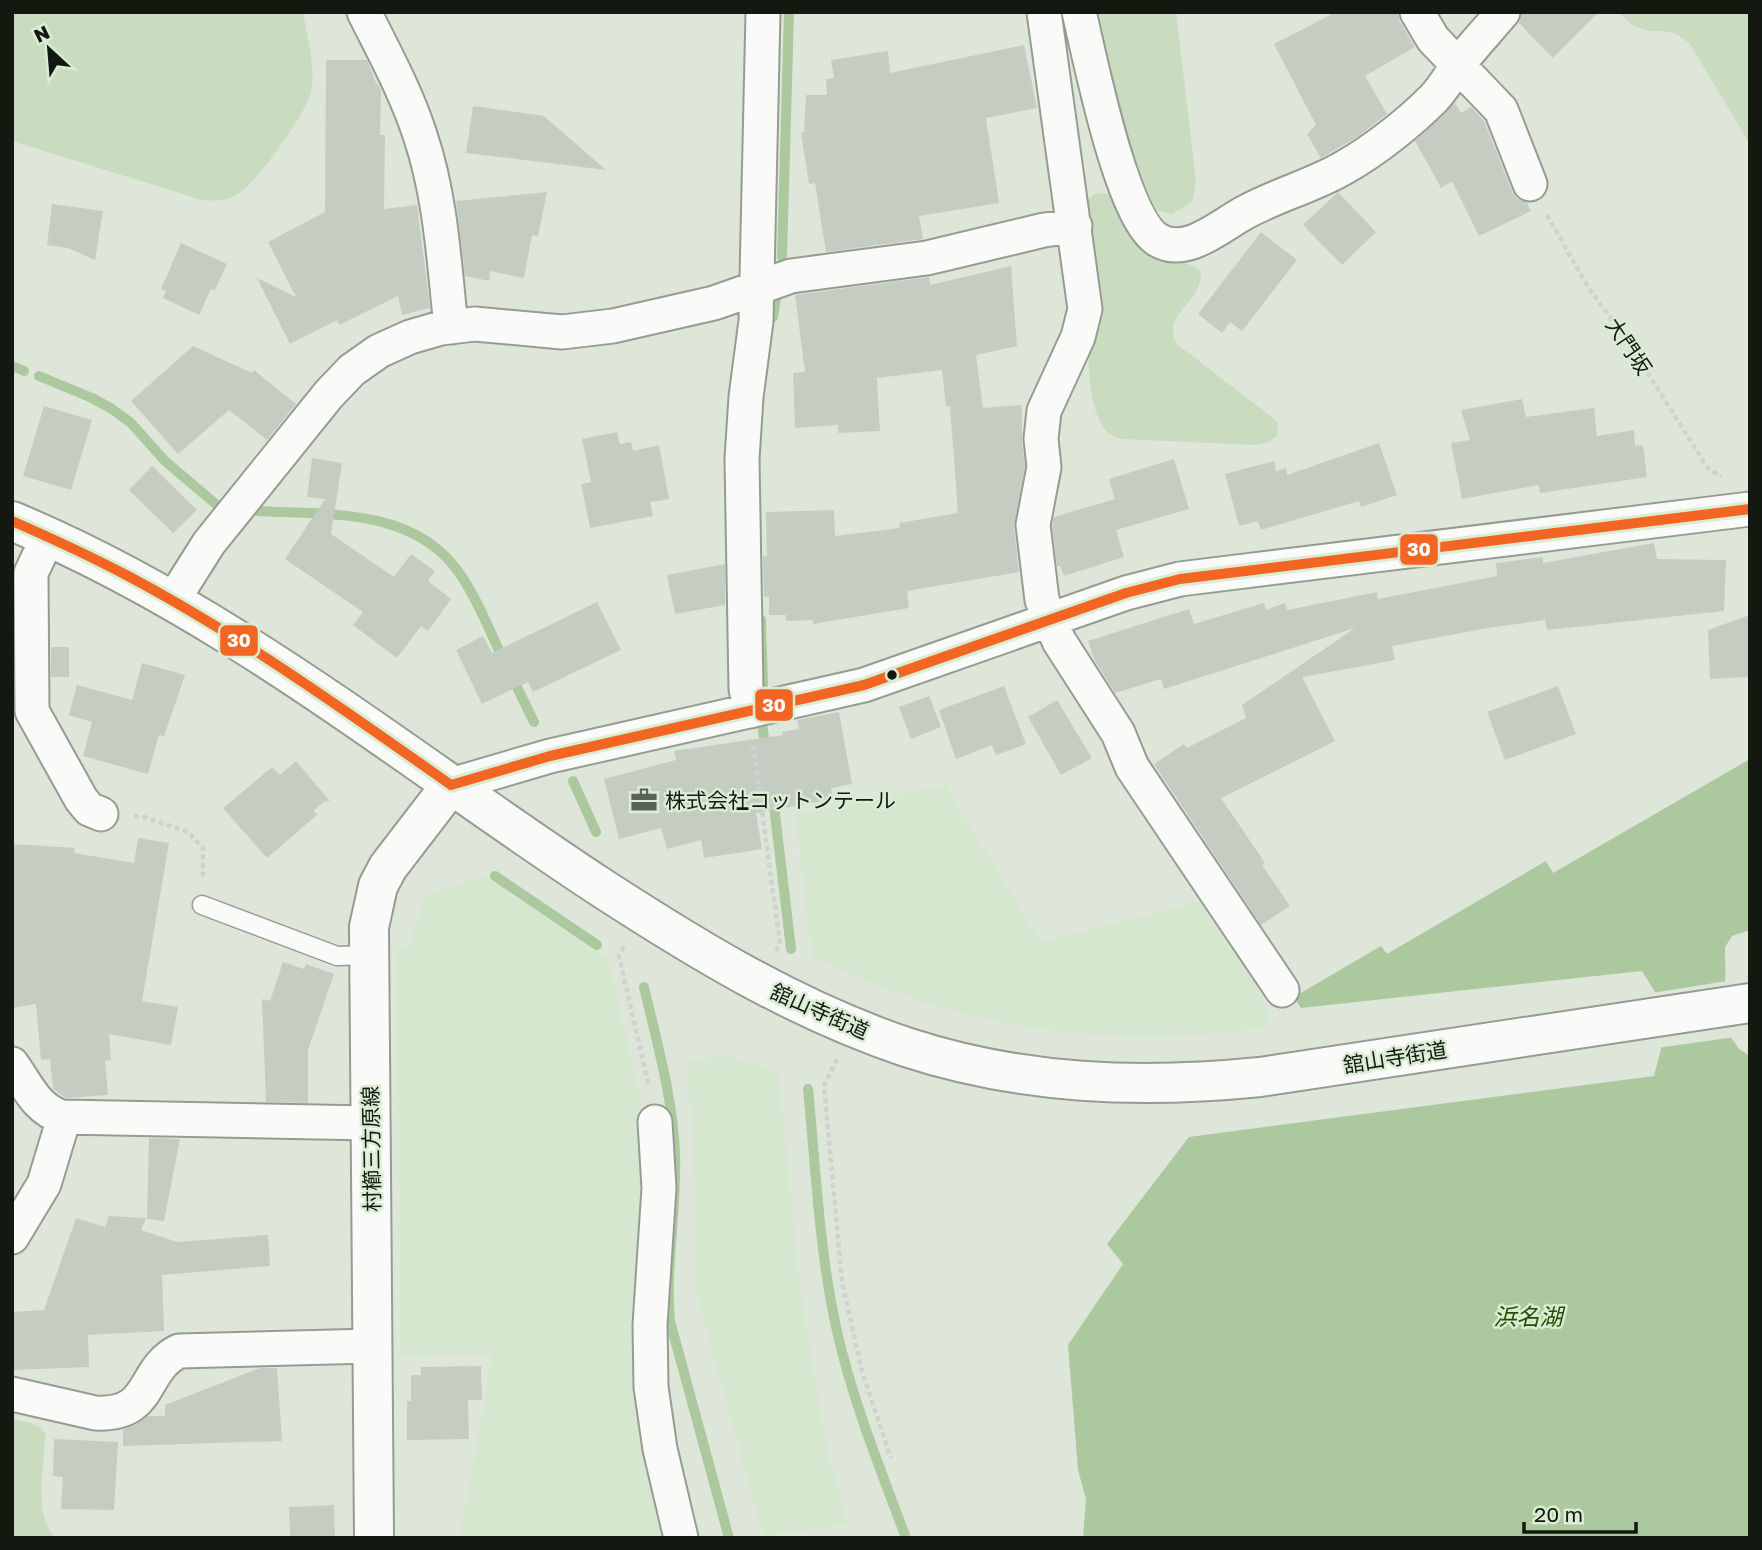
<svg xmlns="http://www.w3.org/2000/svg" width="1762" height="1550" font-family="'Golos Text','Noto Sans JP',sans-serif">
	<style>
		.built { fill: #d6e7cf }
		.green { fill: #c9dcc0 }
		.water { fill: #acc89f }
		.pier { fill: #dde6d9 }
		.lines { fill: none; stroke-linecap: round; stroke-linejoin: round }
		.stream { stroke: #acc89f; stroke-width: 10 }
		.building { fill: #c5cdc2 }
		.service-casing { stroke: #969c92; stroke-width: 21 }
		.minor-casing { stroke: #969c92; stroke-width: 37 }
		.secondary-casing { stroke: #969c92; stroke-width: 42 }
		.primary-casing { stroke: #969c92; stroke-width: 42 }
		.path { stroke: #cfd2ce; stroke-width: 4.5; stroke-dasharray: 5 3.5; stroke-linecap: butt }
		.service { stroke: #fafbf9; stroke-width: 18 }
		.minor { stroke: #fafbf9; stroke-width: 33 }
		.secondary { stroke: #fafbf9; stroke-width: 38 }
		.primary { stroke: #fafbf9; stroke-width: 38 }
		.bus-1-casing { stroke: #daecd3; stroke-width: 16 }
		.bus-1 { stroke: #f26522; stroke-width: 10 }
		.bus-dot { fill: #131911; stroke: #daecd3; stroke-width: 2.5 }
		.labels { text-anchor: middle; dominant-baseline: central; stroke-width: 5; stroke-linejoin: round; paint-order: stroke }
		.street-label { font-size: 21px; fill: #131911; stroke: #daecd3 }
		.poi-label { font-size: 21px; fill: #131911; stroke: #daecd3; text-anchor: start }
		.water-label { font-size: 23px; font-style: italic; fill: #224f00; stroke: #daecd3 }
		.line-badge { stroke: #daecd3; stroke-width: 2.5 }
		.badge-label { font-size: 19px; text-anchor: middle; font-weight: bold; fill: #fff }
	</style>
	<rect width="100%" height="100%" fill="#dde6d9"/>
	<!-- built -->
	<path class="built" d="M 945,785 L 1041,942 L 1205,900 L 1241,954 L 1270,1019 L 1264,1028 L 1198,1035 L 1142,1037 L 1086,1034 L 1031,1028 L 976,1017 L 923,1002 L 874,984 L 812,957 L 795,814 Z
		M 483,876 L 608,958 L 638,1088 L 644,1123 L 669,1538 L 460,1538 L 492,1355 L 401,1356 L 397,948 L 408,949 L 424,897 Z
		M 724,1055 L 778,1072 L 800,1288 L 824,1435 L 847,1524 L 763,1536 L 697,1296 L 694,1152 L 686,1061 Z"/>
	<!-- green -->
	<path class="green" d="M 12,12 L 303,12 C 307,37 316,68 311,93 C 306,113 256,184 238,194 C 226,201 215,201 202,200 L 12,141 Z
		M 1091,12 L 1176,12 L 1196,181 L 1192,202 L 1172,214 L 1153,210 L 1140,196 Z
		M 1619,12 L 1750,12 L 1750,144 L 1690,44 C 1668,23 1658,37 1637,27 C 1630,25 1624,17 1619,12 Z
		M 1096,193 L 1108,194 L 1162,256 L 1191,265 L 1200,270 C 1207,301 1157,315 1178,345 L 1272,417 L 1278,424 L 1277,436 L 1267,443 L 1255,445 L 1123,439 C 1115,437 1109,435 1104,428 C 1091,412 1086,364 1090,345 L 1087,210 L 1088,200 Z
		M 12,1419 C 25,1422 37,1422 45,1433 C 46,1466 31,1513 56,1538 L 12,1538 Z"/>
	<!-- water -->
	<path class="water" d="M 1750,759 L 1750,930 L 1732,936 L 1725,947 L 1726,1030 L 1739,1049 L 1750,1056 L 1750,1538 L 1083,1538 L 1086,1499 L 1078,1470 L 1068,1345 L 1123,1264 L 1107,1244 L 1189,1137 L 1654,1076 L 1661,1049 L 1658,997 L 1642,971 L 1301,1008 L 1294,997 L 1381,946 L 1387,954 L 1546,861 L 1553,873 Z"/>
	<!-- pier -->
	<path class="pier" d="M 1727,981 L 1730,1029 L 1735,1037 L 1657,1048 L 1655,998 L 1652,993 Z"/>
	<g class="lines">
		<!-- stream -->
		<path class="stream" d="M 782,257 L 789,12
			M 773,317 L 776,297
			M 12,366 L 24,371
			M 39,376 L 92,398 L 112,409 L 131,423 L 165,461 L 218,506
			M 257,511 C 327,515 415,507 460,574 C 478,600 490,632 504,661
			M 761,620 L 763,685
			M 511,675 L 534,722
			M 763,729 L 765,750
			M 573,781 L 596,832
			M 773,797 L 791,949
			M 495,876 L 597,945
			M 644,987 C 657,1043 673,1098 675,1155 C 677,1211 665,1266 670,1321 L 729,1538
			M 808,1089 C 816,1169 819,1252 837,1331 C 853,1403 881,1470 906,1538"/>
	</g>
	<!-- building -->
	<path class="building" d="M 1336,12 L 1398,12 L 1400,22 L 1415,47 L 1365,76 L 1387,114 L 1357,137 L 1321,158 L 1307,134 L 1316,125 L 1274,44 Z
		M 1522,12 L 1599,12 L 1553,58 L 1519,23 Z
		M 1024,45 L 1037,108 L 986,118 L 999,203 L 919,216 L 923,239 L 826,252 L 815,183 L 809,184 L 801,133 L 804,132 L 806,95 L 827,95 L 826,79 L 834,78 L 831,60 L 888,51 L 890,73 Z
		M 326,60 L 367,60 L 376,83 L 381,89 L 380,135 L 385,135 L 384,209 L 417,205 L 430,308 L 402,315 L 398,296 L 339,325 L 337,320 L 290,344 L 257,278 L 296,297 L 268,242 L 325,212 Z
		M 1455,103 L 1461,113 L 1471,107 L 1484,121 L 1512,191 L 1518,199 L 1527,203 L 1531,211 L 1479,236 L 1452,181 L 1441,188 L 1415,141 Z
		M 473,106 L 544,116 L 606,170 L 466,153 Z
		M 547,192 L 538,236 L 532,235 L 524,278 L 490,271 L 489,281 L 465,276 L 456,201 Z
		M 1338,192 L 1376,232 L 1342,265 L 1303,225 Z
		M 52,204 L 103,211 L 95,260 L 68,248 L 47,245 Z
		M 1261,232 L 1297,260 L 1242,331 L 1230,322 L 1222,333 L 1198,314 Z
		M 181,243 L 227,264 L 215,290 L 211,289 L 199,315 L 163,298 L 166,291 L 161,289 Z
		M 1011,266 L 1017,346 L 976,355 L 983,408 L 1022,405 L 1022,441 L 1025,466 L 1014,527 L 1019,572 L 907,591 L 909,608 L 813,624 L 813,620 L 786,621 L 786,615 L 769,615 L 769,596 L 764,597 L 763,556 L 767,556 L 766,512 L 834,510 L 835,536 L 900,528 L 899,523 L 958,513 L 950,406 L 946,406 L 942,370 L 877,378 L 880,431 L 838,433 L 838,425 L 795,428 L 793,373 L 805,372 L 795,295 L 929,277 L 930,285 Z
		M 193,346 L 252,373 L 254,370 L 296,404 L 267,440 L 229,410 L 178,454 L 131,401 Z
		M 1522,399 L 1526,417 L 1594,408 L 1597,436 L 1634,430 L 1635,446 L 1643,445 L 1647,477 L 1540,493 L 1539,485 L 1462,499 L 1451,443 L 1470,440 L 1461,410 Z
		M 44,406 L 92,420 L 71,490 L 23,476 Z
		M 617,432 L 620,444 L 631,442 L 633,451 L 659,445 L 669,499 L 650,502 L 653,516 L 590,528 L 581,484 L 591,482 L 582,439 Z
		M 1379,443 L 1397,495 L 1361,507 L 1359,501 L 1261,530 L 1258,521 L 1239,526 L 1225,474 L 1274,461 L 1276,471 L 1286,468 L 1287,475 Z
		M 312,458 L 342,463 L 331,534 L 394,577 L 411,554 L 435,571 L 428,581 L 451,599 L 428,631 L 421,626 L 397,658 L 353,625 L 363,612 L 285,559 L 325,499 L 307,497 Z
		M 1174,459 L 1189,509 L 1116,530 L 1124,557 L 1064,576 L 1060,566 L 1057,566 L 1052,526 L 1054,517 L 1115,499 L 1109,479 Z
		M 152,466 L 197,510 L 173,533 L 129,490 Z
		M 1654,543 L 1657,559 L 1726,560 L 1724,611 L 1547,630 L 1545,620 L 1488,628 L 1392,646 L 1395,660 L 1302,677 L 1335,741 L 1221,798 L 1265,863 L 1262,865 L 1290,906 L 1261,925 L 1154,764 L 1184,744 L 1187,748 L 1246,718 L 1242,705 L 1355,628 L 1164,689 L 1161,679 L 1115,693 L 1094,659 L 1088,641 L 1189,609 L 1194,624 L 1264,603 L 1266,610 L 1285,603 L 1287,610 L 1377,592 L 1378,599 L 1497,576 L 1496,563 L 1543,557 L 1543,563 Z
		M 725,564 L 725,605 L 675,614 L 667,575 Z
		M 597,602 L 621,650 L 533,692 L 528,682 L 482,704 L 456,650 L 483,636 L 492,653 Z
		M 1750,615 L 1750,677 L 1710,679 L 1708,630 Z
		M 51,647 L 69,647 L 69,677 L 51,677 Z
		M 142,663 L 185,675 L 164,736 L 159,735 L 148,774 L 83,756 L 92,722 L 69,715 L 77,685 L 132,700 Z
		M 1004,686 L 1026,744 L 996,755 L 992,745 L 956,759 L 939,710 Z
		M 1558,686 L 1576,734 L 1505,760 L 1487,712 Z
		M 929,696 L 941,727 L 911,739 L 899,707 Z
		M 1057,700 L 1092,758 L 1061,775 L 1028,717 Z
		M 839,712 L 852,784 L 831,788 L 833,799 L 756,813 L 762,849 L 704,858 L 701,840 L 667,849 L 661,828 L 619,839 L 604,779 L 676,760 L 674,751 L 783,735 L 782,732 L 799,729 L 797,720 Z
		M 296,761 L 330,801 L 325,801 L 313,811 L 318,814 L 267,858 L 223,808 L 272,767 L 280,775 Z
		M 138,838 L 169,843 L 142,1001 L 178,1007 L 171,1045 L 109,1034 L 111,1060 L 105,1061 L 108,1095 L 66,1098 L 53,1089 L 50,1059 L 41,1060 L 36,1004 L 12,1008 L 12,844 L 75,848 L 74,853 L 134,863 Z
		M 283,962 L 304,969 L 306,964 L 334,974 L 308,1050 L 308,1103 L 266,1102 L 262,999 L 270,1001 Z
		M 149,1138 L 180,1139 L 164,1221 L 147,1219 Z
		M 109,1216 L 146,1218 L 141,1230 L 177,1242 L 268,1235 L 270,1266 L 162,1275 L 164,1331 L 88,1335 L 89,1367 L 13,1370 L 12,1312 L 44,1310 L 76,1218 L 105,1227 Z
		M 481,1366 L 482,1400 L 468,1400 L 469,1439 L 407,1440 L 407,1401 L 411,1401 L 411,1375 L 421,1375 L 421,1367 Z
		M 260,1368 L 277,1368 L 282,1441 L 123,1446 L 123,1429 L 135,1425 L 148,1416 L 165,1416 L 165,1405 Z
		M 54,1439 L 118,1442 L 114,1510 L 61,1509 L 63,1477 L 53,1476 Z
		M 334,1505 L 335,1538 L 290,1538 L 289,1507 Z"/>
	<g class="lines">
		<!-- service casing -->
		<g class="service-casing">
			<path id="service" d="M 202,905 L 337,956 L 369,955"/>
		</g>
		<!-- minor casing -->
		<g class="minor-casing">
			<path id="minor" d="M 364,12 C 384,52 406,92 420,135 C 441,197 444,262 451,327
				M 1044,12 L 1085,309 L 1078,337 L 1044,411 L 1041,439 L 1044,467 L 1033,525 L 1042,600 L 1059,641 L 1118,733 L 1132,767 L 1282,990
				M 1079,12 C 1090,57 1121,218 1158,240 C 1186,257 1220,226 1244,213 C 1276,195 1313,186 1345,167 C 1375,150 1409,123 1433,99 C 1443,89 1450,76 1458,65 C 1472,47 1488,30 1503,12
				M 1417,12 L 1433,39 L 1501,110 L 1530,184
				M 48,537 L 31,573 L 32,711 L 81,799 L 89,809 L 101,814
				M 173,600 L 209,543 L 329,394 L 352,370 L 379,351 L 410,337 L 441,328 L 475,324 L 562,332 L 613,326 L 714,303 L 791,276 L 927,258 L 1044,230 L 1075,226
				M 751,711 L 746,689 L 742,459 L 746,397 L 756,321 L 763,12
				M 451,785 L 550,756 L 864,685 L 1126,593 L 1180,579 L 1750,509
				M 12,1064 C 27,1085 36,1109 62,1117 L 370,1123
				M 655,1122 L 659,1188 L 650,1325 L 651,1387 L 660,1449 L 681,1538
				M 12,1237 L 44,1184 L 60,1131 L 62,1117
				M 12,1394 L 95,1413 C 155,1416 140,1370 179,1351 L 372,1346"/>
		</g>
		<!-- secondary casing -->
		<g class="secondary-casing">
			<path id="secondary" d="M 374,1538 L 369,927 L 378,886 L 388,867 L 451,785"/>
		</g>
		<!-- primary casing -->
		<g class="primary-casing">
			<path id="primary" d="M 12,521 C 228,611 408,761 602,888 C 699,951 796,1010 906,1047 C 1022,1085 1140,1089 1260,1077 L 1750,1003"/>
		</g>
		<!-- path -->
		<path class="path" d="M 1547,215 L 1588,287 L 1632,348 L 1707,467 L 1721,477
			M 753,745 L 780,944 L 776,951
			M 134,816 L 144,817 L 188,832 L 203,848 L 203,880
			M 624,947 L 619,956 L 649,1087
			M 837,1059 L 824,1086 L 842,1282 L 862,1371 L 891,1458"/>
		<!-- service -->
		<use href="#service" class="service"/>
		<!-- minor -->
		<use href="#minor" class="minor"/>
		<!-- secondary -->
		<use href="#secondary" class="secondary"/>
		<!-- primary -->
		<use href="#primary" class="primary"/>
		<!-- bus-1 casing -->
		<g class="bus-1-casing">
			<path id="bus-1" d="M 12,521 C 51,538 90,556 128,576 C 241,636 346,711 451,785
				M 451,785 L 550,756 L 864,685 L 1126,593 L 1180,579 L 1750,509"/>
		</g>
		<!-- bus-1 -->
		<use href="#bus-1" class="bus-1"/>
	</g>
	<!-- icons -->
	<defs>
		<g id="office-bare" transform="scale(2.1)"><path d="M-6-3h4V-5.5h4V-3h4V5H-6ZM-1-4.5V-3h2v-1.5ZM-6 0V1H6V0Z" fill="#5a6157" stroke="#daecd3" stroke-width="2.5" paint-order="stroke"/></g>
	</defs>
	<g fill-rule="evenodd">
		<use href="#office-bare" x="644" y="800"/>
	</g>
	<!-- markers -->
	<circle class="bus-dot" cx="892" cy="675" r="6"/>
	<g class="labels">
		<!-- street labels -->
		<g class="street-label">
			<text transform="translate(1629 346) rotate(56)">大門坂</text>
			<text transform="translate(820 1011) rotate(24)">舘山寺街道</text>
			<text transform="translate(1395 1057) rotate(-9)">舘山寺街道</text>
			<text transform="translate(371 1149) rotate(-91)">村櫛三方原線</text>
		</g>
		<!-- poi labels -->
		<g class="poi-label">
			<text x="665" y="800">株式会社コットンテール</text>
		</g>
		<!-- water labels -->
		<g class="water-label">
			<text x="1528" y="1316">浜名湖</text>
		</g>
	</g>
	<g class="line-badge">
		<rect x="1399" y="533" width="40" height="33" rx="7" fill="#f26522"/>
		<rect x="219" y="624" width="40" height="33" rx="7" fill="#f26522"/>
		<rect x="754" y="688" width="40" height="34" rx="7" fill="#f26522"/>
	</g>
	<g class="badge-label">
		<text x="1419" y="556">30</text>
		<text x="239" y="647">30</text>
		<text x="774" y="712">30</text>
	</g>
	<!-- border -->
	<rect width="1762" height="1550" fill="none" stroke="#131911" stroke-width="28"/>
	<!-- north arrow -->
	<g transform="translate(49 49) rotate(334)" stroke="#daecd3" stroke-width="5" paint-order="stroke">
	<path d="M0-5L12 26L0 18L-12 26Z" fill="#131911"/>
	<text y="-10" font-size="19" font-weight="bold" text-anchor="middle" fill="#131911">N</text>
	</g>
	<!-- scale -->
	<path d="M1524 1522v10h112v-10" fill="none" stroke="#131911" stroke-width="3.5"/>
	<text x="1534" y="1522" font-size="21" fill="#131911" stroke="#daecd3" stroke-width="5" paint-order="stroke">20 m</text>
</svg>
